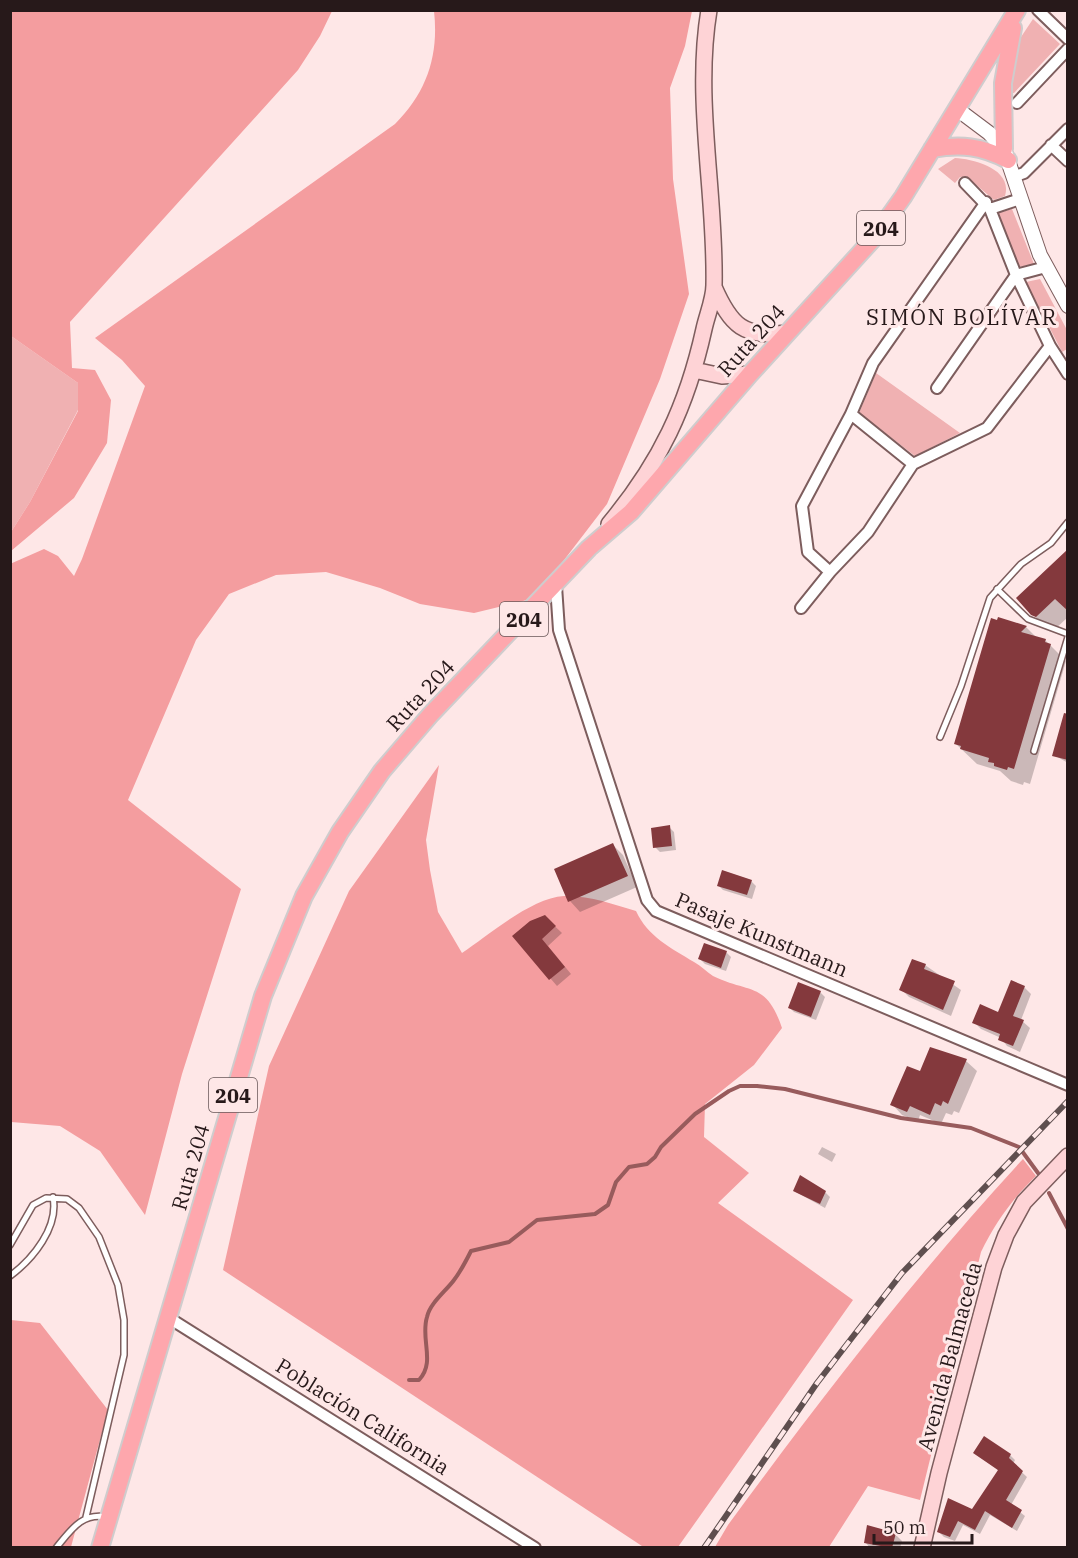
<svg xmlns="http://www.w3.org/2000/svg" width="1078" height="1558" font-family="'IBM Plex Serif',serif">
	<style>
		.green { fill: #f0b1b2 }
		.forest { fill: #f49d9f }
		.shadow { fill: #0003 }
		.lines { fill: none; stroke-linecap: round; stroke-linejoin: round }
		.stream { stroke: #985b5c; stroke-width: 4 }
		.building { fill: #84393d }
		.service-casing { stroke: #7d5d5d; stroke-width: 8 }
		.minor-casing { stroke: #7d5d5d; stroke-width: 14 }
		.tertiary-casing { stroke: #7d5d5d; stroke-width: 16 }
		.secondary-casing { stroke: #7d5d5d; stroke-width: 18 }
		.primary-casing { stroke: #cfcccd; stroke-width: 20 }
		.service { stroke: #fff; stroke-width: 5 }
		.minor { stroke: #fff; stroke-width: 10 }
		.tertiary { stroke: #fff; stroke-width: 14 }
		.secondary { stroke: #fed3d6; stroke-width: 15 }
		.primary { stroke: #fea7ad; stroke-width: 16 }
		.rail-casing { stroke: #5f4f4f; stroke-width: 6 }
		.rail { stroke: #fee7e7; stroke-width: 4; stroke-dasharray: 11; stroke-linecap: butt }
		.labels { text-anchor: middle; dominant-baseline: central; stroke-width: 6; stroke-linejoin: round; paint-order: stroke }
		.shield { fill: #fee7e7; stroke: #685758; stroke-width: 1.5 }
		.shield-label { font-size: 20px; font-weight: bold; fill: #27191a }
		.street-label { font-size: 21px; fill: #27191a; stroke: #fee7e7 }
		.neighbourhood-label { font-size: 22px; letter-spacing: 1.5px; fill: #27191a; stroke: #fee7e7 }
	</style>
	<rect width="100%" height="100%" fill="#fee7e7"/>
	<!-- green -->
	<path class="green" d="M 1033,19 L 1060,44 L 1014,93 L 1007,93 L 1017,43 Z
		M 955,158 C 974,159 1013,169 1005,196 L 994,200 L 967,177 L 960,177 L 955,183 L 938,169 Z
		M 1012,209 L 1034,264 L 1019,267 L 998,213 Z
		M 1040,279 L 1067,330 L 1067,349 L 1062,352 L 1026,282 Z
		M 11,336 L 78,383 L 78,410 L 30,502 L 11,532 Z
		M 876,373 L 960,433 L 915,456 L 859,413 Z"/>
	<!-- forest -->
	<path class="forest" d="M 11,10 L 332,11 L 320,36 L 298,70 L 70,322 L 72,368 L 95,370 L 111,400 L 107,443 L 74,498 L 11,551 L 11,532 L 30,502 L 78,411 L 78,383 L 11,336 Z
		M 434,11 L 692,11 L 685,46 L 670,88 L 673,179 L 689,294 L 660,379 L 607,504 L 535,598 L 474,613 L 420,604 L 380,588 L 326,572 L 276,575 L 229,594 L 196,640 L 128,800 L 241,889 L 182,1074 L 145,1215 L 100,1151 L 60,1126 L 11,1122 L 10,564 L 44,549 L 58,556 L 74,576 L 82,559 L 145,386 L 122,360 L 95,338 L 395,124 C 427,92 439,55 434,11 Z
		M 439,765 L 426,840 L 430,870 L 438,912 L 462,953 C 489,935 531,898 564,896 C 588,895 613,904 636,911 C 648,937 671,948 694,962 C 701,966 707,972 713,976 C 750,994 766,981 782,1028 L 754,1065 L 705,1104 L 704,1137 L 749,1173 L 718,1203 L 853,1300 L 678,1547 L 645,1548 L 223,1270 L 269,1066 L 349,891 Z
		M 1023,1159 L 1036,1176 C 1013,1198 995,1223 981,1252 L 920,1500 L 868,1486 L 829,1547 L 715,1547 L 728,1525 C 821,1398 916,1275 1023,1159 Z
		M 11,1320 L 40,1323 L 108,1410 L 71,1547 L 11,1548 Z"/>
	<!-- shadow -->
	<path class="shadow" d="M 1068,551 L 1068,617 L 1052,632 L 1032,614 Z
		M 999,619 L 1026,627 L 1037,638 L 1045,640 L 1066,661 L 1030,784 L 1024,782 L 1023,785 L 1011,781 L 1000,771 L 977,764 L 956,744 Z
		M 1068,728 L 1068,763 L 1054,755 Z
		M 669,827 L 674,832 L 676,850 L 660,852 L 655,847 Z
		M 613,845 L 623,855 L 637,887 L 580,912 L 570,901 L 556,870 Z
		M 751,881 L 756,886 L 752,899 L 723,890 L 718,885 Z
		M 545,917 L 562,933 L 548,946 L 571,974 L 557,986 L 514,936 Z
		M 726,952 L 731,957 L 726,971 L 705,964 L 700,959 Z
		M 925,965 L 961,990 L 951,1016 L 909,997 L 901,989 Z
		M 1024,987 L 1031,994 L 1021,1020 L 1030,1028 L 1020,1052 L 1007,1046 L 1001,1038 L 981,1029 L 974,1022 L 999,1014 Z
		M 820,992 L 825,997 L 816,1020 L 794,1012 L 789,1007 Z
		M 966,1061 L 977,1071 L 959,1113 L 954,1111 L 952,1115 L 946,1113 L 941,1124 L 920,1115 L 918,1121 L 902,1115 L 892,1104 L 920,1073 Z
		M 822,1147 L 836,1154 L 832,1162 L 818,1154 Z
		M 794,1191 L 825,1192 L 830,1197 L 825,1208 Z
		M 1010,1455 L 1015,1460 L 1013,1464 L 1027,1477 L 1011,1505 L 1025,1516 L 1017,1531 L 990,1515 L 980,1534 L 963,1525 L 955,1541 L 944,1537 L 939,1532 L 972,1511 L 999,1471 L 980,1457 Z
		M 895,1534 L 902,1541 L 900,1548 L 870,1548 L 866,1543 Z"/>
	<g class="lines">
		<!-- stream -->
		<path class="stream" d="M 1049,1193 L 1068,1229
			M 409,1380 L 419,1380 C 436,1362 420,1339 427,1317 C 430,1303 446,1291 454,1280 C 461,1271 466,1261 471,1251 L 509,1242 L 537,1220 L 595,1214 L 608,1205 L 616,1182 L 629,1167 L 647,1164 L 655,1157 L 661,1147 L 695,1114 L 729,1091 L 740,1086 L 757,1086 L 785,1089 L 901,1118 L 971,1128 L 1019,1147 L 1038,1173"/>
	</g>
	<!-- building -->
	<path class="building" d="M 1068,549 L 1068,611 L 1055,599 L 1036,617 L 1031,615 L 1016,598 Z
		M 998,617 L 1027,626 L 1021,632 L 1046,639 L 1045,642 L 1051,644 L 1014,769 L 1008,767 L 1007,770 L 994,766 L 994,763 L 988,762 L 989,758 L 960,749 L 961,746 L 954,744 L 991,618 L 997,620 Z
		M 1064,713 L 1068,714 L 1068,760 L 1052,756 Z
		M 670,825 L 672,846 L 653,848 L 651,828 Z
		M 613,843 L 628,876 L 568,902 L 554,869 Z
		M 722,870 L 752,880 L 747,895 L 717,886 Z
		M 545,915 L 556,926 L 542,939 L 565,967 L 549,980 L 512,936 L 530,921 Z
		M 704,943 L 727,951 L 721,968 L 698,959 Z
		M 912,959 L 926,964 L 924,969 L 955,981 L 943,1010 L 899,990 Z
		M 1011,980 L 1025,986 L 1013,1016 L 1024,1020 L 1013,1046 L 998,1040 L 1000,1034 L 972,1023 L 980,1004 L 998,1012 Z
		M 798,982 L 821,991 L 811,1017 L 788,1008 Z
		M 930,1047 L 967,1059 L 948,1104 L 943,1101 L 941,1106 L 935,1103 L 930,1115 L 910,1106 L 907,1112 L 890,1105 L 907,1066 L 920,1071 Z
		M 800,1175 L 826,1191 L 820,1204 L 793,1191 Z
		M 984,1436 L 1011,1454 L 1009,1458 L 1023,1471 L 1006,1500 L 1022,1510 L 1012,1528 L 985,1511 L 975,1530 L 958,1521 L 950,1537 L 937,1532 L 948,1498 L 972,1509 L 998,1470 L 973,1453 Z
		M 867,1525 L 896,1533 L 892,1548 L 864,1543 Z"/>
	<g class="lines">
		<!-- service casing -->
		<g class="service-casing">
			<path id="service" d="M 997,589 L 1028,619 L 1068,634
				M 940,737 L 961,686 L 990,598 L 1021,564 L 1051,543 L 1068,522
				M 1034,751 L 1068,637
				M 10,1245 L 33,1205 L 46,1198 L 67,1199 L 79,1208 L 99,1237 L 118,1285 L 124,1320 L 124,1355 L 86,1517
				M 10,1276 C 33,1259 59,1227 53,1197
				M 56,1548 C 71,1530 82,1512 107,1517"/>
		</g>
		<!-- minor casing -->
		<g class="minor-casing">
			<path id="minor" d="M 1038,10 L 1068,39
				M 1017,103 L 1068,49
				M 1051,145 L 1068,161
				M 1013,177 L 1024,173 L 1068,129
				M 965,183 L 990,209 L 1016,275 L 1050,346 L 1068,374
				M 990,209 L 1020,199
				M 937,388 L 1016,275 L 1046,267
				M 851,414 L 913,464
				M 830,572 L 808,552 L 802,506 L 851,414 L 873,363 L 986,202
				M 556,586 L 559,630 L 647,900 L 656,911 L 1068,1085
				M 801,608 L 830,572 L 868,532 L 913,464 L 987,428 L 1050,346
				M 169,1318 L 535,1548"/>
		</g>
		<!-- tertiary casing -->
		<g class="tertiary-casing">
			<path id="tertiary" d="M 957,109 L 989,133 L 1004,149 L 1040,255 L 1068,306"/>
		</g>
		<!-- secondary casing -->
		<g class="secondary-casing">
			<path id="secondary" d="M 714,287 C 731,326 744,338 787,333
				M 694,370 L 722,376 L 750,374
				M 609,524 C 660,463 687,406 704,329 C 707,315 714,299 714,285 C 716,194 694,100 709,10
				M 922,1548 L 939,1473 L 994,1267 L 1006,1235 L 1024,1202 L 1068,1156"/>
		</g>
		<!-- primary casing -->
		<g class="primary-casing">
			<path id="primary" d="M 932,149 C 961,144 981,146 1008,160
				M 1004,149 L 1003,83 L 1013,28
				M 100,1548 L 263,996 L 304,896 L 340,832 L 382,771 L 431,714 L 589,548 L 631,512 L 750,374 L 873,239 L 903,197 L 1017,10"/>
		</g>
		<!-- service -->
		<use href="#service" class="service"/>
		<!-- minor -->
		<use href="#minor" class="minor"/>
		<!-- tertiary -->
		<use href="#tertiary" class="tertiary"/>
		<!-- secondary -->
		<use href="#secondary" class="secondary"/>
		<!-- primary -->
		<use href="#primary" class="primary"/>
		<!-- rail casing -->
		<g class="rail-casing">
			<path id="rail" d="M 704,1548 L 817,1383 L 902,1273 L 1068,1101"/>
		</g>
		<!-- rail -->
		<use href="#rail" class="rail"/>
	</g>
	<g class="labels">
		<!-- shield labels -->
		<g class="shield">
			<rect x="857" y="211" width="48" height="34" rx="4.5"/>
			<rect x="500" y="602" width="48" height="34" rx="4.5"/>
			<rect x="209" y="1078" width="48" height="34" rx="4.5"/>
		</g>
		<g class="shield-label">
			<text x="881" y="228">204</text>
			<text x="524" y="619">204</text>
			<text x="233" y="1095">204</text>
		</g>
		<!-- street labels -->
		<g class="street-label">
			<text transform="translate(751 340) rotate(-48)">Ruta 204</text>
			<text transform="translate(420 695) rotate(-47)">Ruta 204</text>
			<text transform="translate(762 934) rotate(23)">Pasaje Kunstmann</text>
			<text transform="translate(190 1167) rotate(-74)">Ruta 204</text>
			<text transform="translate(949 1356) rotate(-75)">Avenida Balmaceda</text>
			<text transform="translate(363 1416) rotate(32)">Población California</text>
		</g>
		<!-- neighbourhood labels -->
		<g class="neighbourhood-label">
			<text x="962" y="316">SIMÓN BOLÍVAR</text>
		</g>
	</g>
	<!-- border -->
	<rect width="1078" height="1558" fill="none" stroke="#27191a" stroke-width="24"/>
	<!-- scale -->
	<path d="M874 1534v9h98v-9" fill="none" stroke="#27191a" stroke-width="3"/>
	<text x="883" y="1534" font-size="18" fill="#27191a" stroke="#fee7e7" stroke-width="4.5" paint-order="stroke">50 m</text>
</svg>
